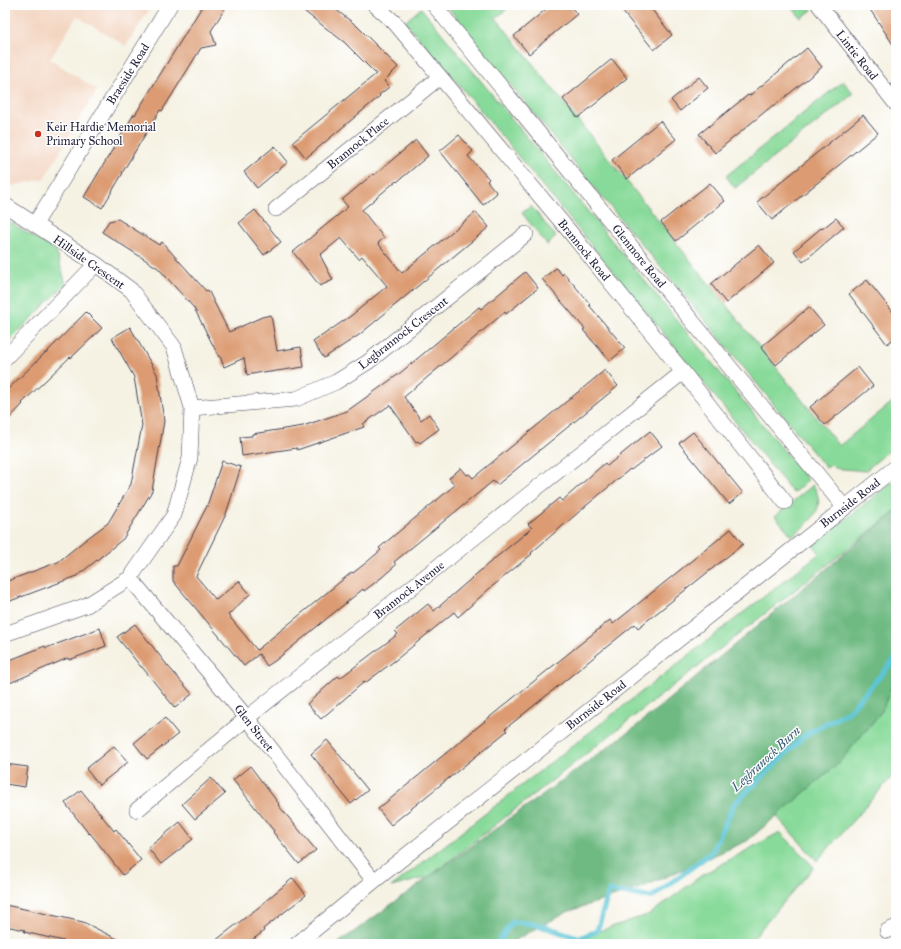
<svg xmlns="http://www.w3.org/2000/svg" width="901" height="949" font-family="'IM FELL Great Primer',serif">
	<style>
		.built { fill: #f3d4bf }
		.green { fill: #88da9a; stroke: #557e6a }
		.forest { fill: #6eba82; stroke: #486e5e }
		.lines { fill: none; stroke-linecap: round; stroke-linejoin: round }
		.stream { stroke: #5bc5d6; stroke-width: 5.5 }
		.building { fill: #dc9b72 }
		.minor-casing { stroke: #424154; stroke-width: 16 }
		.minor { stroke: #fff; stroke-width: 15 }
		.poi-dot { fill: #c8321e; stroke: #fff; stroke-width: 1.5 }
		.labels { text-anchor: middle; dominant-baseline: central; stroke-width: 3; stroke-linejoin: round; paint-order: stroke }
		.street-label { font-size: 12px; fill: #22223b; stroke: #fff }
		.poi-label { font-size: 12px; fill: #22223b; stroke: #fff; text-anchor: start }
		.water-label { font-size: 13px; font-style: italic; fill: #365b71; stroke: #fff }
	</style>
	<rect width="100%" height="100%" fill="#fff"/>
	<filter id="ink" filterUnits="userSpaceOnUse"><feTurbulence type="fractalNoise" baseFrequency=".025" numOctaves="2"/><feDisplacementMap in="SourceGraphic" scale="8" xChannelSelector="R" yChannelSelector="G"/><feConvolveMatrix kernelMatrix="1 2 1 2 8 2 1 2 1" color-interpolation-filters="sRGB"/></filter>
	<filter id="wash" filterUnits="userSpaceOnUse"><feTurbulence type="fractalNoise" baseFrequency=".012" numOctaves="4" result="noise"/><feDisplacementMap in="SourceGraphic" scale="16" xChannelSelector="R" yChannelSelector="G"/><feGaussianBlur stdDeviation="0.9" result="paint"/><feColorMatrix in="noise" values="0 0 0 0 0 0 0 0 0 0 0 0 0 0 0 0 0 1.4 0 .05"/><feComposite in="paint" operator="in"/></filter>
	<g filter="url(#wash)">
		<rect width="100%" height="100%" fill="#f5f2e3"/>
		<!-- built -->
		<path class="built" d="M 5,5 L 152,5 L 126,46 L 77,16 L 50,59 L 97,90 L 44,179 L 13,186 L 5,181 Z"/>
		<!-- green -->
		<path class="green" d="M 446,5 L 512,5 L 496,18 L 839,446 L 896,399 L 896,445 L 865,471 L 834,468 L 831,465 L 826,468 L 699,313 L 582,173 Z
			M 790,5 L 808,5 L 812,10 L 801,18 Z
			M 421,8 L 808,480 L 793,493 L 648,314 L 457,82 L 405,22 Z
			M 843,81 L 853,94 L 735,188 L 726,176 Z
			M 531,206 L 556,237 L 547,245 L 522,213 Z
			M 5,219 L 56,251 L 66,284 L 5,345 Z
			M 896,479 L 896,511 L 429,877 L 391,887 L 820,553 L 813,545 Z
			M 813,485 C 828,509 810,522 792,536 L 775,516 Z
			M 896,667 L 896,772 L 817,861 L 770,809 Z
			M 780,832 L 814,867 L 748,944 L 561,944 L 650,914 L 702,875 Z"/>
		<!-- forest -->
		<path class="forest" d="M 896,511 L 896,675 L 882,711 L 838,764 L 747,841 L 643,887 L 567,912 L 508,944 L 337,944 L 634,728 Z"/>
		<g class="lines">
			<!-- stream -->
			<path class="stream" d="M 497,944 L 512,922 L 535,924 L 580,938 L 597,931 L 609,891 L 652,897 L 712,852 L 734,804 L 805,735 L 848,712 L 896,658"/>
		</g>
		<g id="blocks">
			<!-- building -->
			<path class="building" d="M 203,5 L 227,5 L 211,31 L 216,45 L 201,48 L 162,111 L 160,110 L 122,173 L 123,173 L 102,208 L 84,197 L 134,114 L 135,115 Z
				M 296,5 L 330,5 L 357,26 L 398,67 L 384,81 L 389,87 L 379,95 L 380,96 L 306,158 L 293,142 L 376,74 L 344,42 Z
				M 551,5 L 569,5 L 577,14 L 529,54 L 514,36 Z
				M 617,5 L 648,5 L 672,35 L 654,50 Z
				M 867,5 L 896,5 L 896,49 L 881,26 Z
				M 807,48 L 822,67 L 774,106 L 773,105 L 715,153 L 699,134 L 748,95 L 749,96 Z
				M 612,59 L 627,78 L 578,118 L 563,99 Z
				M 699,77 L 708,88 L 680,111 L 671,100 Z
				M 863,115 L 878,133 L 772,220 L 757,202 Z
				M 660,121 L 676,139 L 627,179 L 612,160 Z
				M 459,135 L 473,151 L 468,156 L 489,179 L 487,181 L 497,193 L 483,205 L 440,151 Z
				M 416,140 L 428,156 L 397,182 L 396,181 L 362,210 L 384,238 L 378,243 L 402,273 L 476,212 L 489,227 L 359,335 L 324,358 L 313,342 L 352,315 L 387,286 L 362,256 L 359,259 L 341,238 L 320,255 L 333,280 L 320,286 L 293,252 L 348,207 L 342,200 L 373,174 L 374,175 Z
				M 275,146 L 288,162 L 257,188 L 244,172 Z
				M 710,183 L 725,201 L 676,241 L 661,222 Z
				M 255,210 L 281,242 L 264,255 L 239,223 Z
				M 836,218 L 844,227 L 803,262 L 794,251 L 821,228 L 822,229 Z
				M 118,219 L 159,245 L 162,242 L 206,291 L 208,290 L 229,332 L 262,317 L 271,315 L 277,351 L 301,347 L 304,367 L 263,373 L 263,372 L 247,375 L 244,358 L 224,367 L 220,356 L 219,357 L 194,308 L 158,268 L 102,232 L 109,221 Z
				M 759,245 L 774,263 L 726,303 L 711,284 Z
				M 556,268 L 562,275 L 564,273 L 590,304 L 589,305 L 625,348 L 610,361 L 583,330 L 585,329 L 542,279 Z
				M 525,272 L 538,288 L 506,314 L 505,312 L 404,397 L 421,420 L 429,414 L 439,429 L 420,443 L 418,441 L 416,442 L 390,405 L 363,424 L 364,427 L 297,450 L 297,448 L 242,456 L 240,437 L 252,436 L 252,434 L 303,426 L 347,411 L 399,374 L 479,307 L 481,309 Z
				M 867,280 L 896,316 L 896,337 L 887,344 L 849,294 Z
				M 809,307 L 824,325 L 776,365 L 761,347 Z
				M 86,312 L 102,328 L 71,358 L 70,357 L 22,403 L 23,404 L 5,423 L 5,392 L 46,352 L 46,353 Z
				M 130,327 L 157,374 L 164,421 L 152,491 L 123,539 L 77,576 L 5,603 L 5,582 L 58,562 L 85,540 L 108,523 L 131,484 L 142,425 L 134,377 L 112,338 Z
				M 858,367 L 873,386 L 825,425 L 810,407 Z
				M 605,370 L 618,386 L 497,485 L 493,481 L 394,562 L 396,565 L 381,578 L 364,591 L 363,589 L 276,660 L 267,666 L 259,654 L 244,666 L 173,581 L 173,566 L 177,566 L 207,506 L 222,461 L 241,467 L 226,514 L 196,576 L 216,600 L 239,581 L 250,594 L 228,615 L 257,650 L 352,572 L 353,573 L 367,562 L 381,550 L 379,548 L 455,485 L 449,478 L 461,468 L 467,475 L 469,474 L 473,478 Z
				M 650,431 L 662,446 L 631,470 L 630,469 L 587,505 L 531,553 L 532,554 L 489,589 L 458,617 L 454,612 L 397,659 L 365,683 L 364,682 L 321,719 L 307,704 L 338,676 L 340,678 L 398,634 L 395,631 L 428,604 L 434,611 L 488,564 L 532,528 L 528,524 L 559,498 L 562,501 L 605,463 L 607,466 Z
				M 693,432 L 743,493 L 729,504 L 679,443 Z
				M 731,529 L 743,544 L 638,628 L 635,624 L 505,729 L 507,731 L 391,825 L 378,809 L 502,707 L 610,620 L 613,624 Z
				M 135,624 L 167,665 L 192,694 L 175,708 L 142,667 L 141,667 L 117,637 Z
				M 100,628 L 106,646 L 69,660 L 68,658 L 5,685 L 5,662 L 45,646 L 46,648 Z
				M 165,718 L 178,734 L 147,759 L 134,743 Z
				M 327,740 L 368,790 L 351,804 L 311,754 Z
				M 114,746 L 128,762 L 99,785 L 86,769 Z
				M 5,764 L 28,767 L 25,787 L 5,784 Z
				M 250,766 L 279,804 L 278,805 L 316,850 L 299,864 L 273,832 L 274,831 L 233,780 Z
				M 211,778 L 225,794 L 195,819 L 182,804 Z
				M 81,790 L 114,831 L 116,829 L 141,860 L 123,875 L 90,833 L 89,834 L 65,803 Z
				M 180,822 L 193,839 L 161,864 L 148,848 Z
				M 293,878 L 306,895 L 263,929 L 264,931 L 247,944 L 211,944 L 263,904 L 263,903 Z
				M 5,905 L 29,910 L 83,922 L 127,944 L 77,944 L 24,932 L 25,930 L 5,926 Z"/>
		</g>
	</g>
	<g filter="url(#ink)">
		<use href="#blocks" fill-opacity="0" stroke="#424154" stroke-width="1"/>
		<g class="lines">
			<!-- minor casing -->
			<g class="minor-casing">
				<path id="minor" d="M 375,5 L 395,23 L 570,232 L 683,372 L 785,502
					M 434,5 L 844,507
					M 819,5 L 896,104
					M 5,205 L 96,264 L 131,290 L 174,347 L 192,408 L 190,458 L 174,515 L 130,578 L 87,605 L 5,634
					M 276,209 L 440,77
					M 35,224 L 170,5
					M 5,358 L 96,264
					M 192,408 L 296,399 L 336,382 L 368,362 L 526,234
					M 130,578 L 247,718 L 374,881
					M 137,810 L 247,718 L 683,372
					M 887,931 L 896,927
					M 297,944 L 374,881 L 896,467"/>
			</g>
			<!-- minor -->
			<use href="#minor" class="minor"/>
		</g>
	</g>
	<!-- markers -->
	<circle class="poi-dot" cx="38" cy="134" r="4"/>
	<g class="labels">
		<!-- street labels -->
		<g class="street-label">
			<text transform="translate(857 55) rotate(52)">Lintie Road</text>
			<text transform="translate(128 74) rotate(-58)">Braeside Road</text>
			<text transform="translate(358 143) rotate(-39)">Brannock Place</text>
			<text transform="translate(584 250) rotate(51)">Brannock Road</text>
			<text transform="translate(639 256) rotate(51)">Glenmore Road</text>
			<text transform="translate(89 262) rotate(35)">Hillside Crescent</text>
			<text transform="translate(403 333) rotate(-38)">Legbrannock Crescent</text>
			<text transform="translate(850 503) rotate(-38)">Burnside Road</text>
			<text transform="translate(409 590) rotate(-38)">Brannock Avenue</text>
			<text transform="translate(596 705) rotate(-38)">Burnside Road</text>
			<text transform="translate(254 728) rotate(52)">Glen Street</text>
		</g>
		<!-- poi labels -->
		<g class="poi-label">
			<text x="46" y="127">Keir Hardie Memorial<tspan x="46" dy="14">Primary School</tspan></text>
		</g>
		<!-- water labels -->
		<g class="water-label">
			<text transform="translate(766 759) rotate(-43)">Legbranock Burn</text>
		</g>
	</g>
	<!-- margin -->
	<rect width="901" height="949" fill="none" stroke="#fff" stroke-width="20"/>
</svg>
